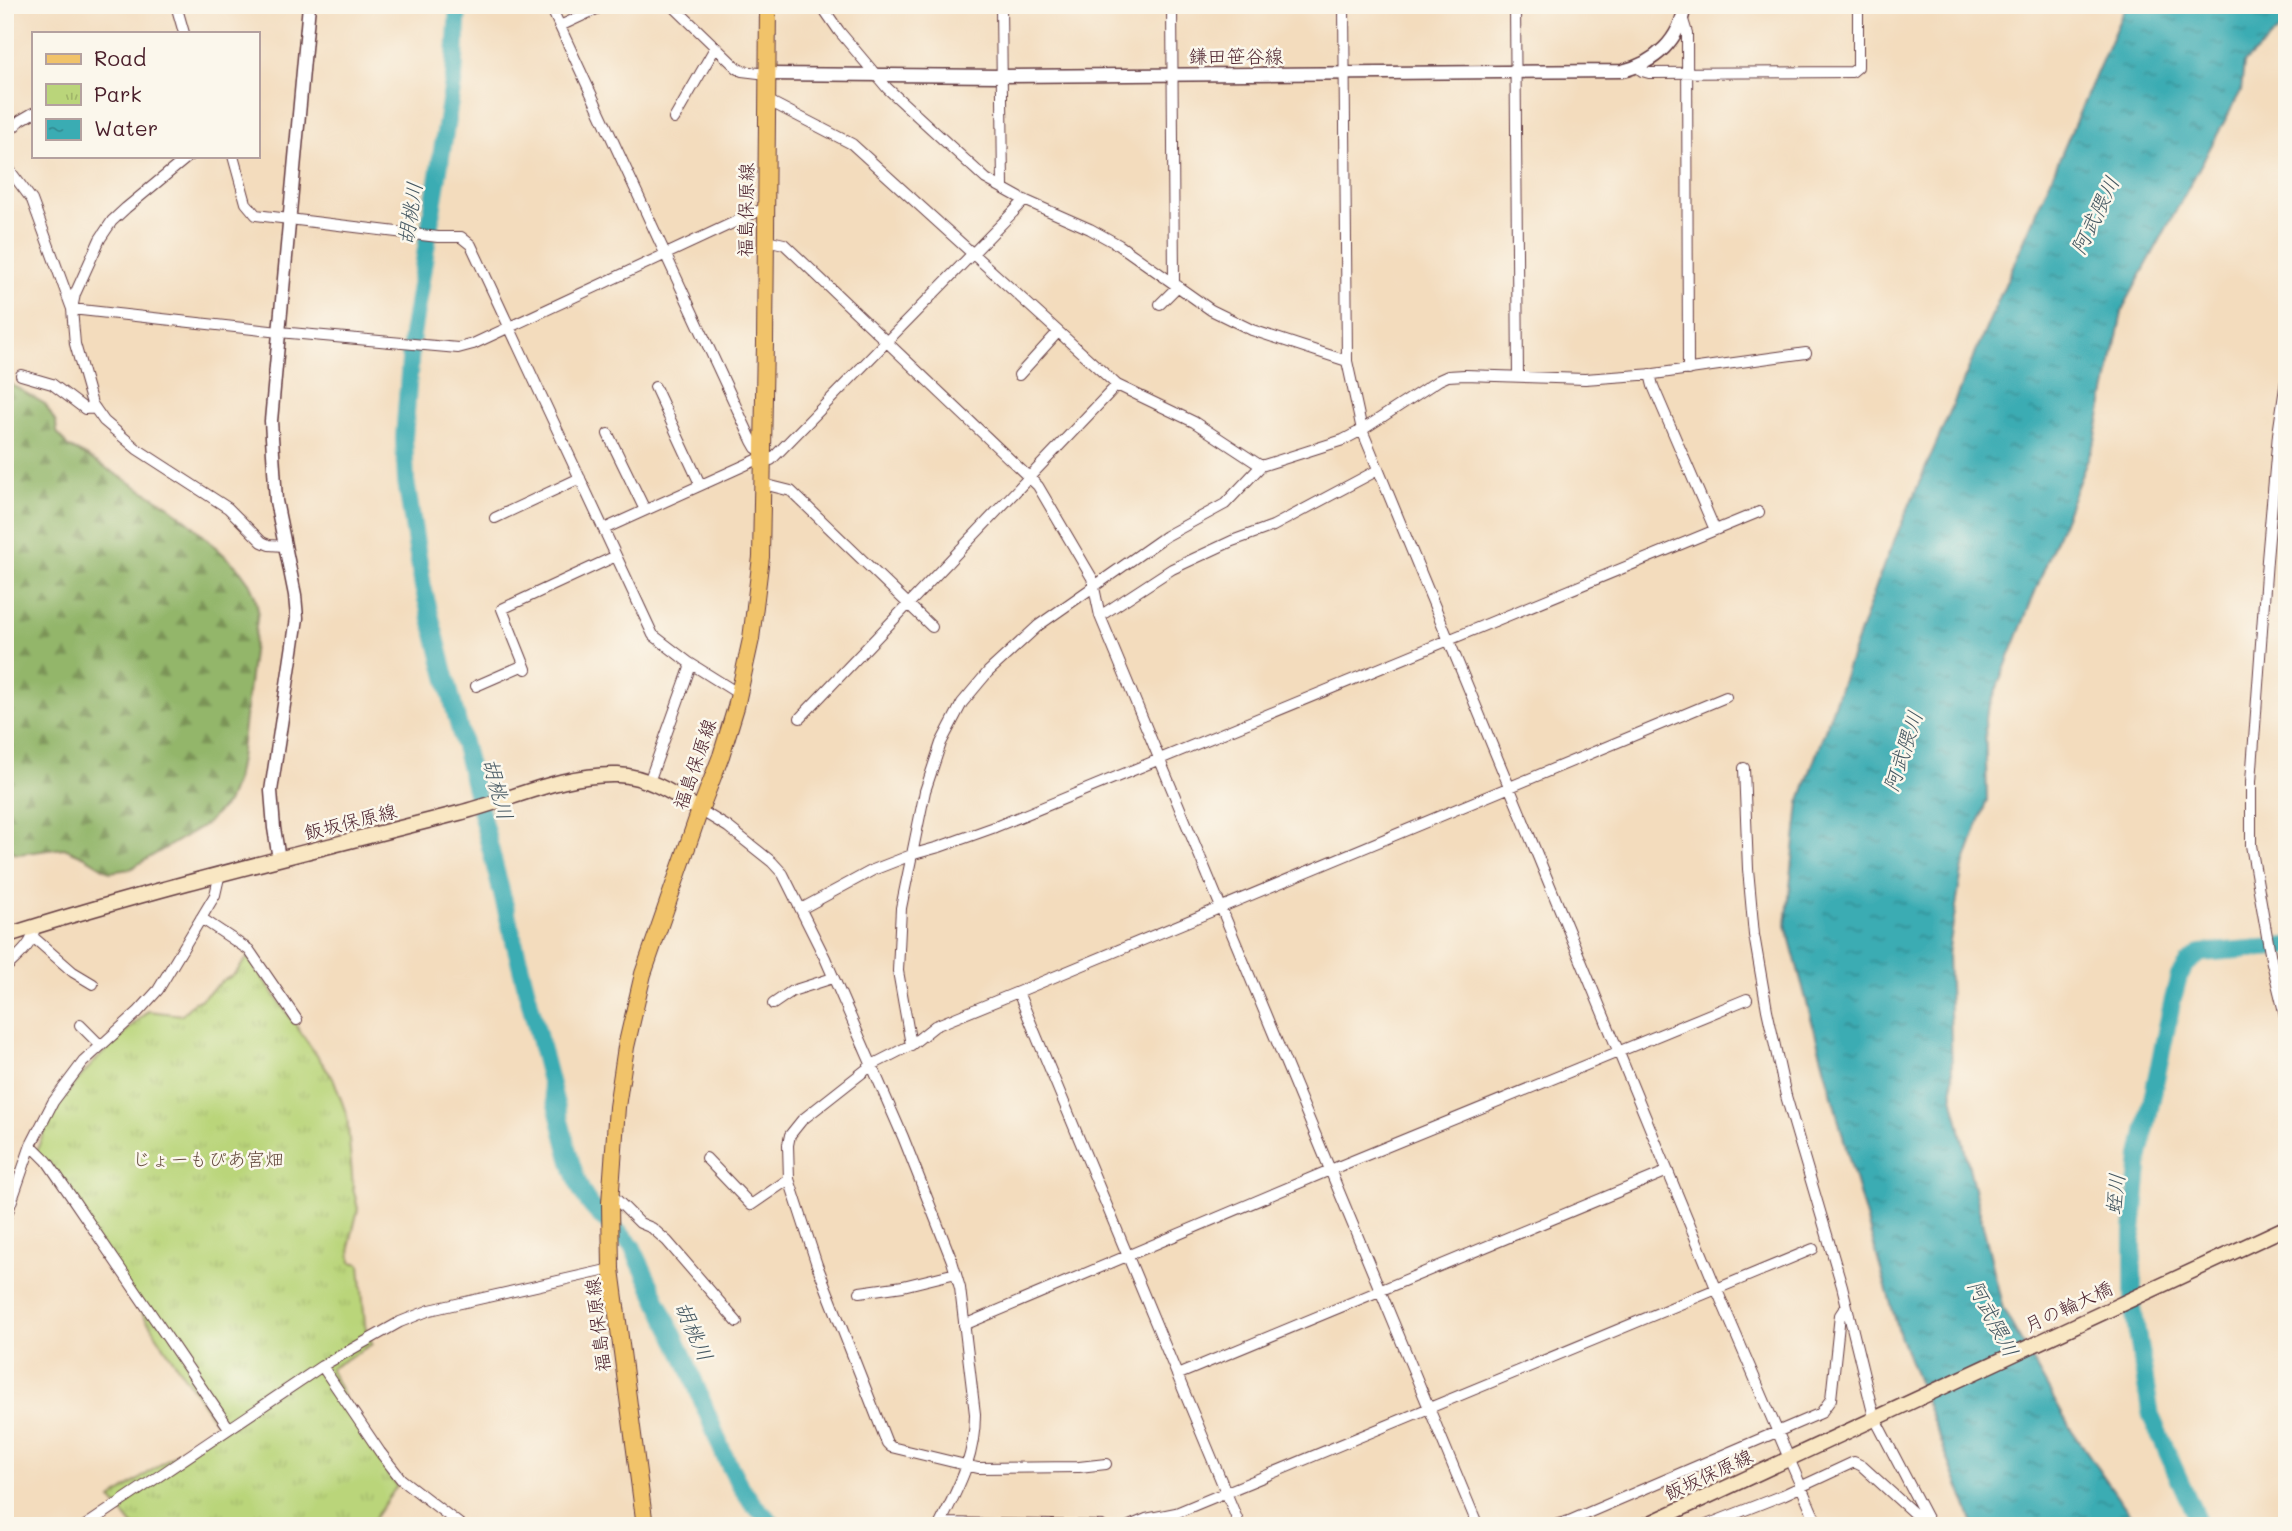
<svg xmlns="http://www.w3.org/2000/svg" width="2292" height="1531" font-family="Mali,'Klee One',sans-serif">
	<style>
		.forest { fill: url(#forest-firs); stroke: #6e6a4a; stroke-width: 2 }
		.park { fill: url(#park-tufts); stroke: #827a52; stroke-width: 2 }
		.water { fill: url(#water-ripples); stroke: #42666f; stroke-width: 2 }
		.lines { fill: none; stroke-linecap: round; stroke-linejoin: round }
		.river { stroke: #3aacb3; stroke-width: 18 }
		.minor-casing { stroke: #633b41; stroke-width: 12 }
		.tertiary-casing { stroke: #633b41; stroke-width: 15 }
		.secondary-casing { stroke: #633b41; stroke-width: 17 }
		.primary-casing { stroke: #633b41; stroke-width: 18 }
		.minor { stroke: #fff; stroke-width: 10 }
		.tertiary { stroke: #fff; stroke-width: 12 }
		.secondary { stroke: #f9e7c3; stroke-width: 14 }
		.primary { stroke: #f1c36a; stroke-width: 16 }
		.labels { text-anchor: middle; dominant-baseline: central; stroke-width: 5; stroke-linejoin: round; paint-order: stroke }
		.street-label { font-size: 19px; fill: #4a1f2b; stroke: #fbf7ec }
		.park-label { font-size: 19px; fill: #664c3f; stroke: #fbf7ec }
		.water-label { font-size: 21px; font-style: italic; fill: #445761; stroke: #fbf7ec }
	</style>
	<defs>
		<pattern id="forest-firs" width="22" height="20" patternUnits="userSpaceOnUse" patternTransform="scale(1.75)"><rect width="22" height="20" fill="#93b66a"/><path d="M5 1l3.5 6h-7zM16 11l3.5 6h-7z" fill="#7a9357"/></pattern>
		<pattern id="park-tufts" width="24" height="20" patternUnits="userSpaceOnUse" patternTransform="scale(1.75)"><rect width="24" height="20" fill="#bad57a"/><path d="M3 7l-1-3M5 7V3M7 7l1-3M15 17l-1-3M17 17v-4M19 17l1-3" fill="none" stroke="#a1b66a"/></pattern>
		<pattern id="water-ripples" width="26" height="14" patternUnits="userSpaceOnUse" patternTransform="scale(1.75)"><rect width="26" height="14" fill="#3aacb3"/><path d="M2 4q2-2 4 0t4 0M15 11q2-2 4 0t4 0" fill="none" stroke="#338b92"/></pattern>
	</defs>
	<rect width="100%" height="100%" fill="#fbf7ec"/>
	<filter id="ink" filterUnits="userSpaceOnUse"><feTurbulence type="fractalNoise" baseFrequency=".0143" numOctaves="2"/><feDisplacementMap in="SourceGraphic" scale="14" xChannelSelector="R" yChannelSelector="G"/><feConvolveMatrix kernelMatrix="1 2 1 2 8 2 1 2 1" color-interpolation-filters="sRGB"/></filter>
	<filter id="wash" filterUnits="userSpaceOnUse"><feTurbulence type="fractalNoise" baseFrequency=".00686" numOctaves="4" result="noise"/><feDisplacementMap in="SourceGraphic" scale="28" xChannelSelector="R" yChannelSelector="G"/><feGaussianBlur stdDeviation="1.57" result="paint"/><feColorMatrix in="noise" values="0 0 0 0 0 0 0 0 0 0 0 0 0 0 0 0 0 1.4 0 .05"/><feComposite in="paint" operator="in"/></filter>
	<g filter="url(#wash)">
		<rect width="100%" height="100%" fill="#f3dcbd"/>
		<!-- forest -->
		<path class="forest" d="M 5,381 L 45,404 L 56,423 L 57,432 L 68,447 L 86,456 L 169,506 L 190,523 L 239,569 L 250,584 L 255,596 L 258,610 L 240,759 L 236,780 L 227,803 L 206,824 L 130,869 L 110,872 L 85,857 L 64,848 L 18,854 L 5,851 Z"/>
		<!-- park -->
		<path class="park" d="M 248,957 L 334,1080 L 347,1116 L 353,1187 L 358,1209 L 350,1243 L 351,1262 L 360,1264 L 365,1325 L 372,1344 L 330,1369 L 360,1431 L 397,1486 L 369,1526 L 133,1526 L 111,1499 L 217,1425 L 35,1154 C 40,1143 44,1131 50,1120 C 73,1077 113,1044 148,1011 L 182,1015 L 194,1002 L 200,1000 L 222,981 L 234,975 Z"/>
		<!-- water -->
		<path class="water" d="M 2126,5 L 2287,5 L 2287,23 L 2244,63 L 2241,91 L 2123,308 L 2095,441 L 1985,718 L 1987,800 L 1962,871 L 1948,954 L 1953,1100 L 2003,1309 L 2069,1426 L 2138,1526 L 1974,1526 L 1900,1336 L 1848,1155 L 1786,925 L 1799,803 L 1884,564 Z"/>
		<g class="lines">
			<!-- river -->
			<path class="river" d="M 458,5 L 454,77 L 412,335 L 404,438 L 406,481 L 423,587 L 569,1155 C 573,1169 577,1184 585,1197 C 596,1216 618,1229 632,1246 L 686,1361 L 724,1455 L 739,1484 L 753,1504 L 775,1526
				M 2200,1526 L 2151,1416 L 2133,1308 L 2133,1232 L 2140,1156 L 2172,1003 L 2179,976 L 2187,964 L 2201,953 L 2287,946"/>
		</g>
	</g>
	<g filter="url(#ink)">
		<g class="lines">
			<!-- minor casing -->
			<g class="minor-casing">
				<path id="minor" d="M 176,5 L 184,33
					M 550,5 L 752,441 L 756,448 L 763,452
					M 672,5 L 737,68 L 742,71 L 767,74
					M 821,5 L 839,31 L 887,88 L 986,179 L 1022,199 L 1090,229 L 1119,245 L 1211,310 L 1252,330 L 1347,361
					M 1001,5 L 1003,188
					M 1172,5 L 1174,281
					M 1344,5 L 1347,361 L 1362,430 L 1716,1288 L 1818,1526
					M 1515,5 L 1518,377
					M 1683,20 L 1687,33 L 1688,370
					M 560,26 L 605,5
					M 1638,67 L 1642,71 L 1649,73 L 1852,72 L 1858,67 L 1858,5
					M 767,100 L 852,144 L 1117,385 L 1194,422 L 1261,466
					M 674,119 L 715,48
					M 5,135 L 21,120 L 33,113
					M 189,156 L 126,208 L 112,221 L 100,239 L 75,294 L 72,309 L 75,344 L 92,404 L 104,421 L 137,449 L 228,508 L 262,542 L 269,545 L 284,546
					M 233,156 L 246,203 L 256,215 L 438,237 L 461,237 L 471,245 L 653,635 L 688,662 L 690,668 L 649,782
					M 5,164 L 32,200 L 72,309 L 279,332 L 458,348 L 473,344 L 767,207
					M 766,240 L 784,244 L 1038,486 L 1092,578 L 1100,616 L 1478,1526
					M 1160,304 L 1178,286
					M 1650,374 L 1653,386 L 1715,530
					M 2287,374 L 2278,434 L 2267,560 L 2251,782 L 2251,845 L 2271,959 L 2287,1024
					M 21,375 L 52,384 L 85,409 L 95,408
					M 1019,375 L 1058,332
					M 655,387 L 700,484
					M 608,434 L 645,510
					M 763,462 L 771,460 L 1025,200
					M 763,484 L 791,491 L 932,627
					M 495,518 L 580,478
					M 604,529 L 763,457
					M 1100,616 L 1172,569 L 1232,541 L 1273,526 L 1378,470
					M 688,662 L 739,694
					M 526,669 L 502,609 L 616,556
					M 476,686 L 524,665
					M 800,718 L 1117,385
					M 1744,768 L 1748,869 L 1754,935 L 1767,1010 L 1786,1096 L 1842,1286 L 1874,1417 L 1931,1526
					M 700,810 L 728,827 L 772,862 L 783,874 L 825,958 L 903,1137 L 952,1261 L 960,1288 L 975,1414 C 975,1459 959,1486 939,1526
					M 801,909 L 873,870 L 914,854 L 939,847 L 995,827 L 1759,512
					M 201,918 L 249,950 L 297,1020
					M 33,937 L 73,972 L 93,984
					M 5,969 C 16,957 31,947 34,931
					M 1018,992 L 1240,1526
					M 773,1004 L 792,991 L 833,978
					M 80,1025 L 101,1046
					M 911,1045 L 898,971 L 901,908 L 925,791 L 941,743 L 962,703 L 988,672 L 1039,625 L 1166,536 L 1225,504 L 1261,466 L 1343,440 L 1362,430 L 1439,380 L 1448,376 L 1465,375 L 1585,379 L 1654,374 L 1806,353
					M 31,1145 L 47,1161 L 229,1428
					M 706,1158 L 751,1205 L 789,1179
					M 611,1194 L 640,1223 L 652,1228 L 667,1241 L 737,1322
					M 5,1220 L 31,1145 L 53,1102 L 83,1062 L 138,1012 L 158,990 L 215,895 L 220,873
					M 860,1292 L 903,1286 L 956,1273
					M 964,1325 L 1330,1170 L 1747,999
					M 322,1366 L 380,1452 L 401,1479 L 462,1526
					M 1177,1375 L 1668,1171
					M 1106,1464 L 1079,1467 L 978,1468 L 891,1447 L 887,1443 L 817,1265 L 789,1179 L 788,1145 L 790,1135 L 802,1120 L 872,1065 L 911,1045 L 935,1026 L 1018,992 L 1726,697
					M 941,1523 L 1102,1526
					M 85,1526 L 322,1366 L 400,1322 L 430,1310 L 611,1269
					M 1129,1526 L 1146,1519 L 1176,1513 L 1813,1249
					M 1551,1526 L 1569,1521 L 1821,1413 L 1831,1399 L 1840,1315 L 1846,1306
					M 1704,1526 L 1783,1495 L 1854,1462 L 1862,1466 L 1919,1518 L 1930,1524"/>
			</g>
			<!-- tertiary casing -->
			<g class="tertiary-casing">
				<path id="tertiary" d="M 767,74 L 1002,76 L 1622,71 C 1655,63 1680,40 1685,5
					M 279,859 L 274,828 L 271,791 L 297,618 L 295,595 L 276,501 L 271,421 L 309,5"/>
			</g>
			<!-- secondary casing -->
			<g class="secondary-casing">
				<path id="secondary" d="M 5,936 C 155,888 307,852 459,813 C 511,800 564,773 618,775 C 648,776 676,795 700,810
					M 1644,1526 L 2287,1227"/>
			</g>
			<!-- primary casing -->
			<g class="primary-casing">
				<path id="primary" d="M 645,1526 L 611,1269 L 610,1203 L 617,1107 L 626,1047 L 643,974 L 700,810 L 721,756 L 736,707 L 751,639 L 761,557 L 765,343 L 768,5"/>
			</g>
			<!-- minor -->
			<use href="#minor" class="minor"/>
			<!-- tertiary -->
			<use href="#tertiary" class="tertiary"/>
			<!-- secondary -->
			<use href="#secondary" class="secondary"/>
			<!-- primary -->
			<use href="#primary" class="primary"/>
		</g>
	</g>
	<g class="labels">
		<!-- street labels -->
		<g class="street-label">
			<text x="1236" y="55">鎌田笹谷線</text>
			<text transform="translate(745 210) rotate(-89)">福島保原線</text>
			<text transform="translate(694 764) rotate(-71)">福島保原線</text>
			<text transform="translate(350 821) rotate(-14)">飯坂保原線</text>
			<text transform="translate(2068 1306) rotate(-25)">月の輪大橋</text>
			<text transform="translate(597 1325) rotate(-97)">福島保原線</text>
			<text transform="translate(1708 1474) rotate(-25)">飯坂保原線</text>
		</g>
		<!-- park labels -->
		<g class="park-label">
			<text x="208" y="1158">じょーもぴあ宮畑</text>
		</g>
		<!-- water labels -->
		<g class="water-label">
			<text transform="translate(409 213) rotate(-81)">胡桃川</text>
			<text transform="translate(2094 215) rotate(-64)">阿武隈川</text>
			<text transform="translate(1902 751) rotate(-72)">阿武隈川</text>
			<text transform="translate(499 789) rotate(75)">胡桃川</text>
			<text transform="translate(2114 1194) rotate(-84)">蛭川</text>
			<text transform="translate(1994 1318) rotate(62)">阿武隈川</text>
			<text transform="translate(695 1331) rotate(66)">胡桃川</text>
		</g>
	</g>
	<!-- margin -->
	<rect width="2292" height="1531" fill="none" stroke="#fbf7ec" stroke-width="28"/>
	<!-- legend -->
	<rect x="32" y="32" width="228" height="126" fill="#fbf7ec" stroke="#b4a19f" stroke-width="2"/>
	<rect x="46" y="54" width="35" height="10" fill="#f1c36a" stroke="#b4a19f" stroke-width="2"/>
	<text x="94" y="66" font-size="21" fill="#4a1f2b">Road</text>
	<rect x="46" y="84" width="35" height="21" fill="url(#park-tufts)" stroke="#b4a19f" stroke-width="2"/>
	<text x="94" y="102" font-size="21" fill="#4a1f2b">Park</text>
	<rect x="46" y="119" width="35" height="21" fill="url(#water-ripples)" stroke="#b4a19f" stroke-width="2"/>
	<text x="94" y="136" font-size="21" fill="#4a1f2b">Water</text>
</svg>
